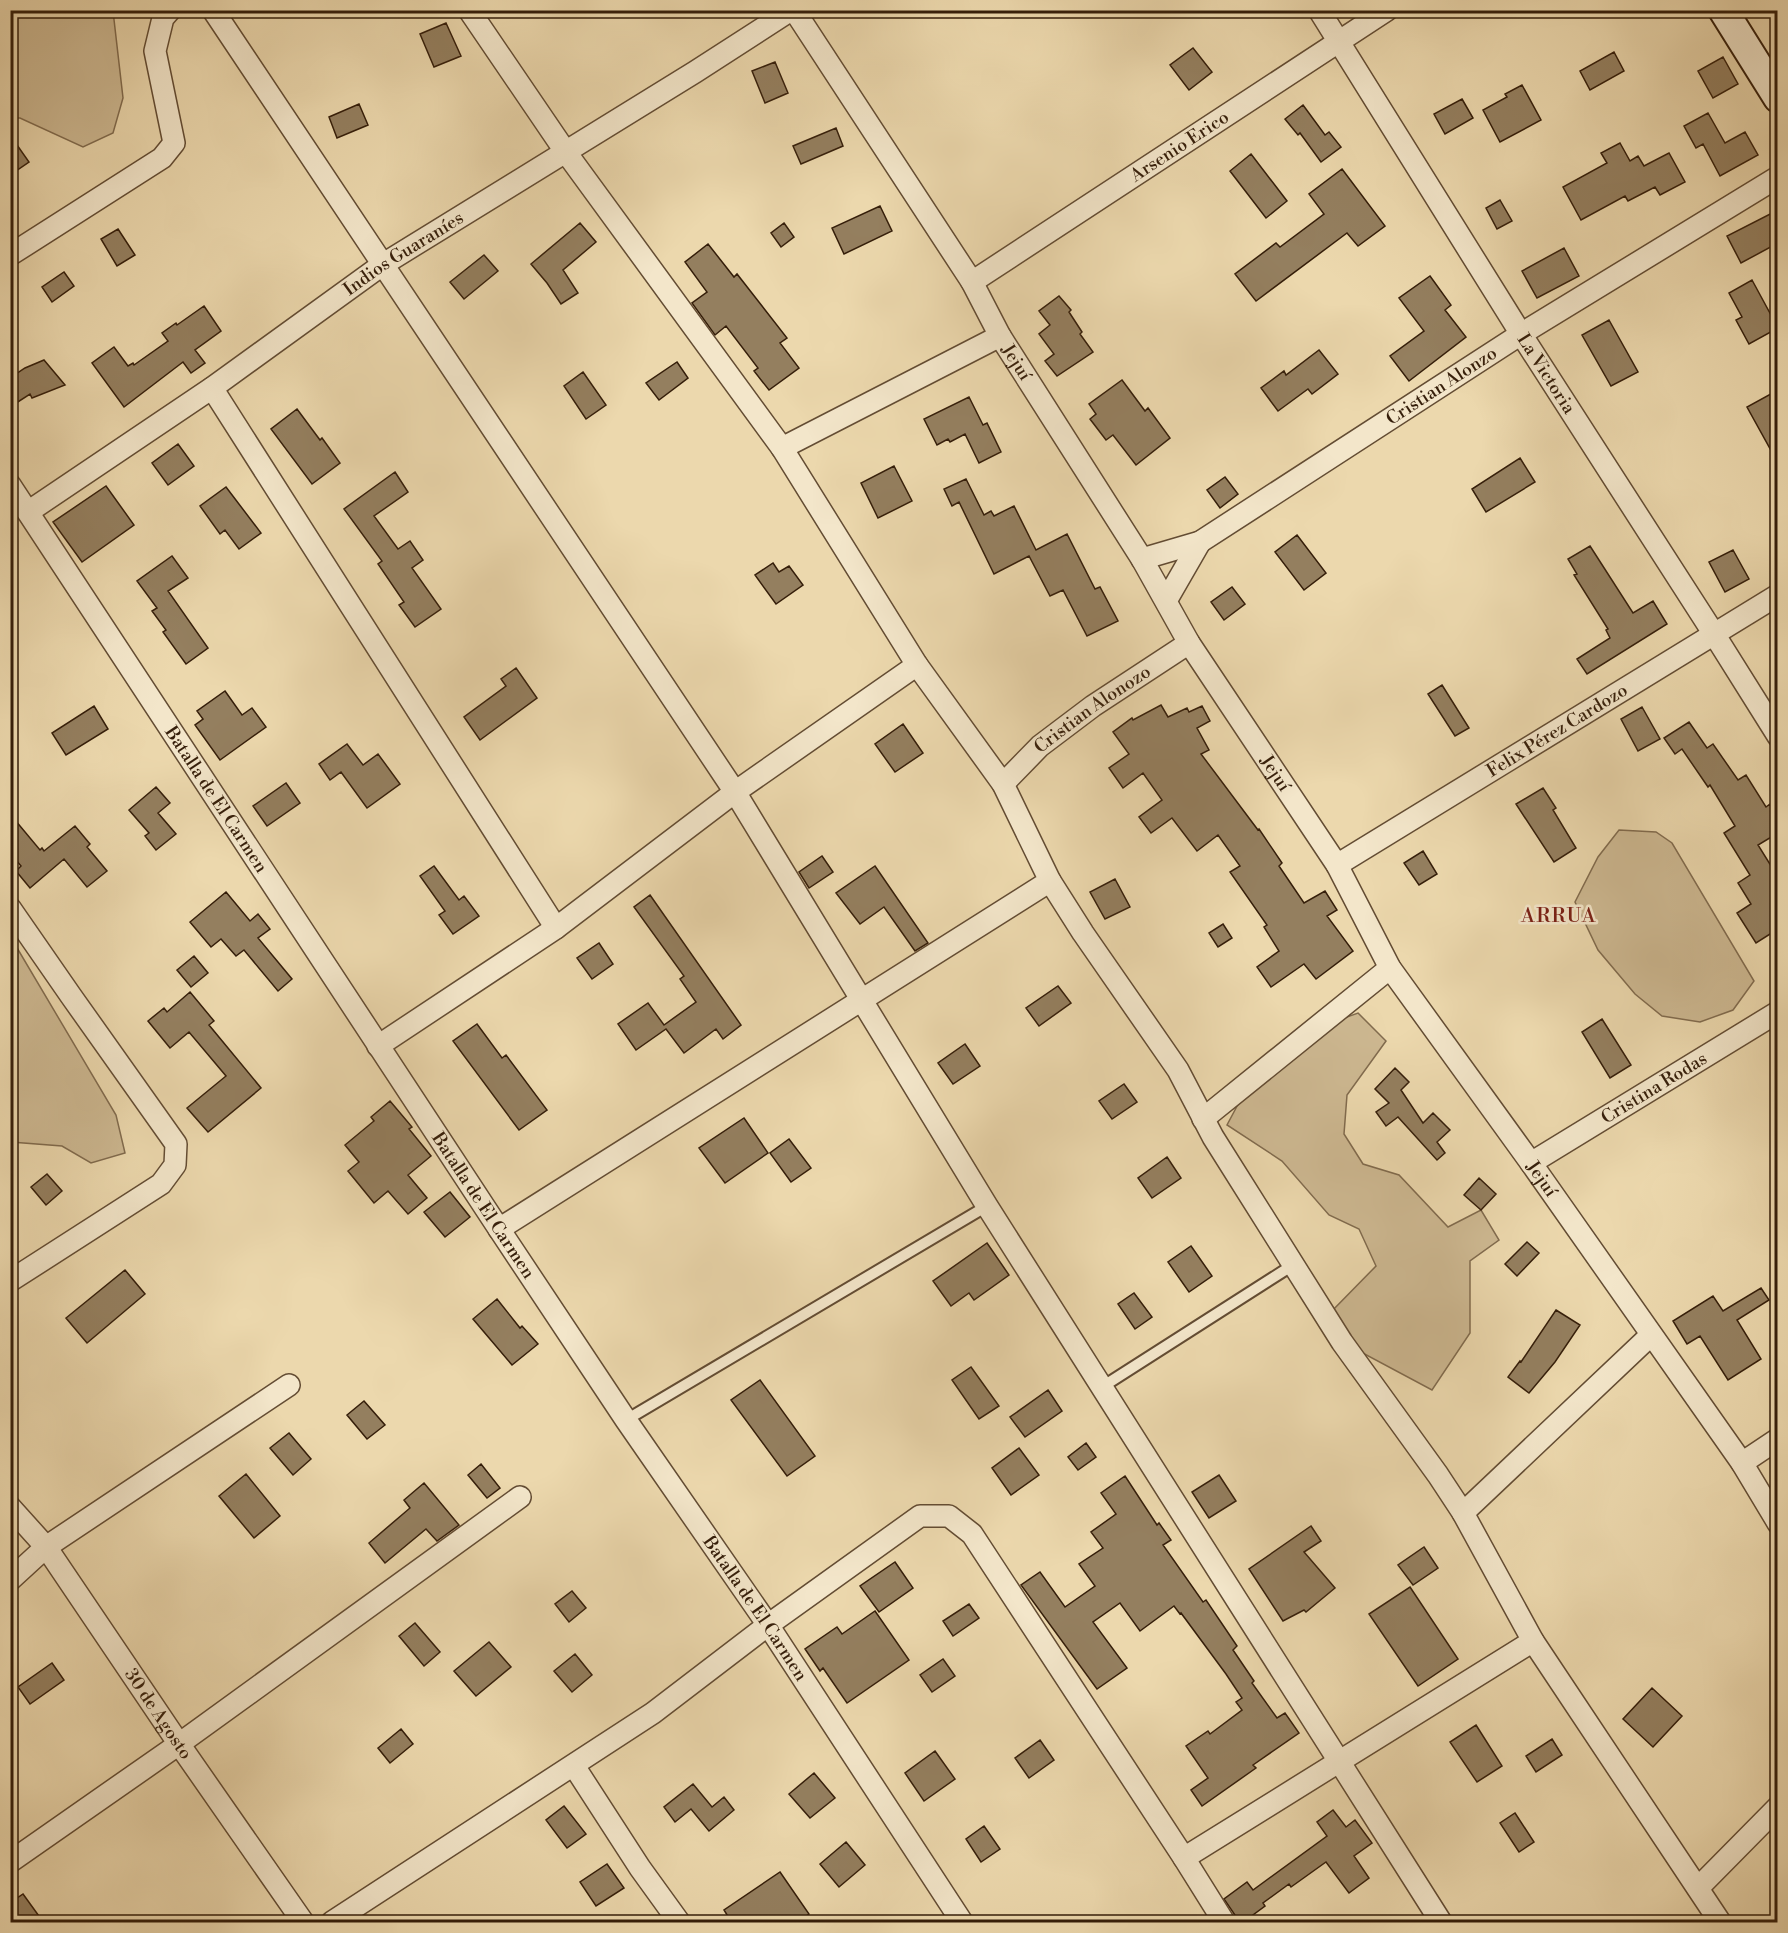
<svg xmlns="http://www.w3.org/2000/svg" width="1788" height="1933" font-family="'Libre Bodoni',serif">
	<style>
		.green { fill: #cdb891; stroke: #816b4e; stroke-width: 1.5 }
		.building { fill: #947f5f; stroke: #351e0a; stroke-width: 1.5 }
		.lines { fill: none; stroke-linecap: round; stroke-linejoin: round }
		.lane-casing { stroke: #634c33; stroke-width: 14 }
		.street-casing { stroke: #634c33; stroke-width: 24 }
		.secondary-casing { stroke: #351e0a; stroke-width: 32 }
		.lane { stroke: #f3e6ca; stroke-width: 10 }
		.street { stroke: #f3e6ca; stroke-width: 21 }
		.secondary { stroke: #f3e6ca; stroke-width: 28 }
		.labels { text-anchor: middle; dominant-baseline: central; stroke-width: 5; stroke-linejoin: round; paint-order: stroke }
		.street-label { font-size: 18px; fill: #351e0a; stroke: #f3e6ca }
		.neighbourhood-label { font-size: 20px; letter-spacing: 1.5px; fill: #7a1f14; stroke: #f3e6ca }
	</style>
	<rect width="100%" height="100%" fill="#ecd8ad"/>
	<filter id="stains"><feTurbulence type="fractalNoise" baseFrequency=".00333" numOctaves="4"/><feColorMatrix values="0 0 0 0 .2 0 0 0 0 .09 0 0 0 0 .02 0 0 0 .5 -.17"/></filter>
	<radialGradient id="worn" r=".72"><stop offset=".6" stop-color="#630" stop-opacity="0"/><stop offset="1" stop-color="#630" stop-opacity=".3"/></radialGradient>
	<!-- green -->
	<path class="green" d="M 11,10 L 113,11 L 123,98 L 113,133 L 83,147 L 20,118 L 11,118 Z
		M 1619,830 L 1656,832 L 1672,843 L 1754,981 L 1733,1010 L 1700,1022 L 1662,1016 L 1635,994 L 1598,950 L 1575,902 L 1598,857 Z
		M 10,936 L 116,1115 L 125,1153 L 91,1163 L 62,1146 L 11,1142 Z
		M 1358,1013 L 1386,1041 L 1347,1095 L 1344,1134 L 1363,1164 L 1399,1175 L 1448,1227 L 1481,1210 L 1499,1240 L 1470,1261 L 1470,1333 L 1432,1390 L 1342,1342 L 1331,1312 L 1376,1266 L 1359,1229 L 1329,1215 L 1282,1161 L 1227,1125 L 1243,1095 L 1322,1026 Z"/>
	<!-- building -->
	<path class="building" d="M 446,23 L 461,56 L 434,67 L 420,34 Z
		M 1193,48 L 1212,72 L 1189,90 L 1170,65 Z
		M 1614,52 L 1624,71 L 1590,90 L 1580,71 Z
		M 1723,57 L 1738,84 L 1713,98 L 1698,71 Z
		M 775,62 L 788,93 L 765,103 L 752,71 Z
		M 1522,85 L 1541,120 L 1500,142 L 1483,110 L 1507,97 L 1505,94 Z
		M 1462,99 L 1473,118 L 1445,134 L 1434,114 Z
		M 359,104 L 368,125 L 337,138 L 329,117 Z
		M 1303,105 L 1325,135 L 1329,132 L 1341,147 L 1321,162 L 1300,133 L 1298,135 L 1285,119 Z
		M 1708,113 L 1725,143 L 1745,132 L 1758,155 L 1720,176 L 1703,144 L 1696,148 L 1684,126 Z
		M 836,128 L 843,146 L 801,164 L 793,146 Z
		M 10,135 L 29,162 L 10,175 Z
		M 1620,143 L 1630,161 L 1638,156 L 1644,166 L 1669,153 L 1685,182 L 1660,195 L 1655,187 L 1628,201 L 1625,196 L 1581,220 L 1563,187 L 1607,163 L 1601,153 Z
		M 1251,154 L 1287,201 L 1266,218 L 1230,171 Z
		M 1342,169 L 1385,226 L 1358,246 L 1347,233 L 1256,301 L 1235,274 L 1276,243 L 1280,247 L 1324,214 L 1309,194 Z
		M 1500,200 L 1512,221 L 1497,229 L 1486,208 Z
		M 880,206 L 892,231 L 844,254 L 832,228 Z
		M 1778,210 L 1778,243 L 1741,263 L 1727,236 Z
		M 580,223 L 596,242 L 563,270 L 578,293 L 561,304 L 547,283 L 531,264 Z
		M 784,223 L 794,237 L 781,247 L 771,233 Z
		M 118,229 L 135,255 L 117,266 L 101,239 Z
		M 708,244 L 734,277 L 737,274 L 787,338 L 780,343 L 799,368 L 769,390 L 754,371 L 758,368 L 726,326 L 715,335 L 692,303 L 707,292 L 685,262 Z
		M 1564,248 L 1579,276 L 1537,298 L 1522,271 Z
		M 484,255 L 498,271 L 464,299 L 450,282 Z
		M 64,272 L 74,286 L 52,302 L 42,287 Z
		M 1430,276 L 1451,305 L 1445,310 L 1466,337 L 1409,381 L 1390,356 L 1424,331 L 1399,298 Z
		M 1752,280 L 1778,328 L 1749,344 L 1736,320 L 1742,317 L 1729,293 Z
		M 1059,296 L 1071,310 L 1069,312 L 1082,332 L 1080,334 L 1093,352 L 1057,376 L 1045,361 L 1054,354 L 1039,334 L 1050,325 L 1039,311 Z
		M 204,306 L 221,331 L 195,350 L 205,363 L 191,373 L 183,362 L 124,407 L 92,363 L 114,347 L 128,366 L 133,363 L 134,365 L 168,341 L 162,333 L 176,323 L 177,325 Z
		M 1609,320 L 1638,372 L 1611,386 L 1582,335 Z
		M 1319,350 L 1338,374 L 1312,394 L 1308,389 L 1278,411 L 1261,388 L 1284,371 L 1286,375 Z
		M 44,360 L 65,385 L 32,398 L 30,394 L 10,407 L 10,378 L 25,368 Z
		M 677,362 L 688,378 L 659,400 L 646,383 Z
		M 583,372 L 606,405 L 586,419 L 564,386 Z
		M 1122,380 L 1145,411 L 1148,408 L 1170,438 L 1136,465 L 1113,435 L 1106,440 L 1090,419 L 1096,414 L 1089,404 Z
		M 1778,390 L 1778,463 L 1747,407 Z
		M 969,397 L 983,425 L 987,423 L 1001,452 L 979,463 L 965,434 L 950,442 L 948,439 L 937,445 L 924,419 Z
		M 297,409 L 320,440 L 322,438 L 340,463 L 312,484 L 271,429 Z
		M 178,444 L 194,466 L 168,485 L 152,463 Z
		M 1520,458 L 1535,482 L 1486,512 L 1472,489 Z
		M 894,466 L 912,501 L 878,518 L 861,483 Z
		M 395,472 L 408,492 L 374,516 L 398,549 L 410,541 L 423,560 L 412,568 L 441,609 L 415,627 L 399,605 L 404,602 L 378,564 L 382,561 L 344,509 Z
		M 1225,477 L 1238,494 L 1220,508 L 1207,490 Z
		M 966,479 L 984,515 L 991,511 L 994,516 L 1014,506 L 1036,550 L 1067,534 L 1095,589 L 1100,587 L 1118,621 L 1087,636 L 1063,590 L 1050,596 L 1029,556 L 994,574 L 959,502 L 952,506 L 944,489 Z
		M 106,486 L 134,525 L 82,562 L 53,522 Z
		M 226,487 L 261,533 L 239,549 L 225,530 L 220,534 L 200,506 Z
		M 1297,535 L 1326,573 L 1304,590 L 1275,552 Z
		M 1590,546 L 1633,613 L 1653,601 L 1667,624 L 1587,674 L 1577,659 L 1610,638 L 1606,630 L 1608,629 L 1574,575 L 1577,574 L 1568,559 Z
		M 1733,550 L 1749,579 L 1725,592 L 1709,562 Z
		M 172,556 L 188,578 L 168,591 L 208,648 L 186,664 L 163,632 L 166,630 L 152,611 L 157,608 L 137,581 Z
		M 773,563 L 779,572 L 789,566 L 803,585 L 776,604 L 755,575 Z
		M 1232,587 L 1245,604 L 1224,620 L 1211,602 Z
		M 516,668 L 537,698 L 480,740 L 464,717 L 506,686 L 501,679 Z
		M 1442,685 L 1469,728 L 1455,736 L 1428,694 Z
		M 225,691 L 242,715 L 252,708 L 266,727 L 220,760 L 195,725 L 203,719 L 197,711 Z
		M 1161,705 L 1168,717 L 1187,708 L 1189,712 L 1202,706 L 1210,721 L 1197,728 L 1209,750 L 1201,754 L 1258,830 L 1259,829 L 1282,863 L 1279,866 L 1304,903 L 1325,891 L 1337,910 L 1327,916 L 1353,951 L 1316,979 L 1304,964 L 1271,987 L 1257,967 L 1279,951 L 1264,927 L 1267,925 L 1230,872 L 1240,866 L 1218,835 L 1197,851 L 1172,818 L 1151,833 L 1139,817 L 1162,800 L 1143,773 L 1123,788 L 1109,768 L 1129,754 L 1113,732 L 1132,718 L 1133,720 Z
		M 94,706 L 108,729 L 66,755 L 52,733 Z
		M 1642,707 L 1660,739 L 1638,751 L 1621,719 Z
		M 1689,722 L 1707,748 L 1713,744 L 1738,780 L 1746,775 L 1766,807 L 1770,804 L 1778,816 L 1778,833 L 1758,845 L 1778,877 L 1778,929 L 1756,943 L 1737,913 L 1751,904 L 1738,883 L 1750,875 L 1724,833 L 1735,826 L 1710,785 L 1708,787 L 1682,749 L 1675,754 L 1664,738 Z
		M 903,724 L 923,753 L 895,772 L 875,744 Z
		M 347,744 L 363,765 L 378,754 L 400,784 L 367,808 L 341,772 L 330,780 L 319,764 Z
		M 286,783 L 300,803 L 267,826 L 253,806 Z
		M 156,787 L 170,803 L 158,813 L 176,834 L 156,850 L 145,836 L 149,833 L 129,810 Z
		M 1543,788 L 1556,808 L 1553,810 L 1576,848 L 1554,862 L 1516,804 Z
		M 10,814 L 40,850 L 42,848 L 44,851 L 75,826 L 90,844 L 87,847 L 107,871 L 87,887 L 64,859 L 30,888 L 16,871 L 21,866 L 10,853 Z
		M 1423,851 L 1437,874 L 1419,885 L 1404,863 Z
		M 822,856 L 833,872 L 809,888 L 799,872 Z
		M 434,866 L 459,900 L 464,896 L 479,916 L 453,934 L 439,915 L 445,911 L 420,876 Z
		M 875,866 L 928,943 L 915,951 L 884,907 L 860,924 L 836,893 Z
		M 1115,879 L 1130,907 L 1105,919 L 1090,892 Z
		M 226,892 L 250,921 L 258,914 L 270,929 L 258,938 L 292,979 L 278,991 L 244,950 L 236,956 L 221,939 L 211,947 L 190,922 Z
		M 650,895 L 741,1025 L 723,1039 L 716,1029 L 684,1053 L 666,1029 L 636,1050 L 618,1024 L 648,1003 L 664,1025 L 696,1002 L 680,979 L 684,976 L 634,907 Z
		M 1223,924 L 1232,938 L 1218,947 L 1209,933 Z
		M 599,943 L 613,964 L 592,979 L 577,958 Z
		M 194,956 L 208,973 L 191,987 L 177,970 Z
		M 1058,986 L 1071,1003 L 1039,1026 L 1026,1008 Z
		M 190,992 L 214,1021 L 209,1025 L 261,1088 L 208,1132 L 187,1108 L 226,1076 L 189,1032 L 170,1048 L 148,1021 L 164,1008 L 167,1012 Z
		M 1602,1019 L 1631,1065 L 1610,1078 L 1582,1032 Z
		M 477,1024 L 502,1058 L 506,1055 L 547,1110 L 519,1130 L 453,1041 Z
		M 965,1044 L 980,1066 L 953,1084 L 938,1063 Z
		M 1395,1068 L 1409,1082 L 1401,1090 L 1423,1123 L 1433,1113 L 1450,1130 L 1437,1142 L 1445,1153 L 1437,1160 L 1398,1117 L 1386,1126 L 1376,1112 L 1389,1103 L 1375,1089 Z
		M 1124,1084 L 1137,1102 L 1112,1119 L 1099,1101 Z
		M 390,1101 L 412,1127 L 409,1129 L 431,1156 L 408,1175 L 427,1198 L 408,1214 L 388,1191 L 374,1203 L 348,1171 L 359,1162 L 345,1145 L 374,1121 L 371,1117 Z
		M 744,1118 L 768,1153 L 725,1183 L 699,1148 Z
		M 789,1139 L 811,1168 L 791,1182 L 770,1153 Z
		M 1167,1157 L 1181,1178 L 1152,1198 L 1138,1178 Z
		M 47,1174 L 62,1191 L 46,1205 L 31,1187 Z
		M 1479,1178 L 1496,1194 L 1481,1210 L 1464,1195 Z
		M 450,1192 L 470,1217 L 445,1237 L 424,1212 Z
		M 1527,1242 L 1539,1253 L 1517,1276 L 1505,1264 Z
		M 987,1243 L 1009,1275 L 974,1300 L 969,1293 L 951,1306 L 933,1281 Z
		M 1191,1246 L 1212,1276 L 1189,1292 L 1168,1262 Z
		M 125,1270 L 145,1294 L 87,1343 L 66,1318 Z
		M 1761,1288 L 1769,1300 L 1737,1320 L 1761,1359 L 1728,1380 L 1700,1336 L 1687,1344 L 1673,1321 L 1713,1296 L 1723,1311 Z
		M 1134,1293 L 1152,1317 L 1135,1329 L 1118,1304 Z
		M 497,1299 L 520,1328 L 522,1326 L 538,1344 L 512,1365 L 473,1319 Z
		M 1556,1310 L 1580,1325 L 1555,1362 L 1529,1393 L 1508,1377 L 1520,1361 L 1521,1362 Z
		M 971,1367 L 999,1406 L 979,1419 L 952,1380 Z
		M 760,1380 L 815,1456 L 787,1476 L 731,1400 Z
		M 1048,1390 L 1062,1411 L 1025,1437 L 1010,1417 Z
		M 364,1401 L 385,1425 L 367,1439 L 347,1415 Z
		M 289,1433 L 311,1459 L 293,1475 L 270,1448 Z
		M 1086,1443 L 1096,1457 L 1078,1470 L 1068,1457 Z
		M 1019,1448 L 1039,1475 L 1011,1495 L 992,1468 Z
		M 481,1464 L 500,1488 L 487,1498 L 468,1475 Z
		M 246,1474 L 280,1516 L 254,1538 L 219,1496 Z
		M 1219,1475 L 1236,1501 L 1209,1518 L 1192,1492 Z
		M 1125,1476 L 1157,1525 L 1159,1523 L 1171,1540 L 1163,1545 L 1203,1602 L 1206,1600 L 1237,1646 L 1233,1650 L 1254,1681 L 1252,1683 L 1277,1718 L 1285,1713 L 1299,1733 L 1253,1765 L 1256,1768 L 1202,1806 L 1191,1790 L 1208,1778 L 1186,1746 L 1208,1731 L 1210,1734 L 1242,1710 L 1236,1702 L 1242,1698 L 1226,1674 L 1181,1613 L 1180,1614 L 1174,1606 L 1140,1631 L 1120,1603 L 1093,1622 L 1127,1668 L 1097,1689 L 1021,1585 L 1040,1572 L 1065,1607 L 1095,1586 L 1079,1564 L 1103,1548 L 1091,1532 L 1116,1514 L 1101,1493 Z
		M 424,1483 L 459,1525 L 437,1541 L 426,1529 L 385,1563 L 369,1543 L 410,1508 L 404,1500 Z
		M 1311,1526 L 1321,1541 L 1304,1552 L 1335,1588 L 1306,1612 L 1304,1610 L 1283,1621 L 1249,1569 Z
		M 1424,1547 L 1438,1568 L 1413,1585 L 1398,1565 Z
		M 895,1562 L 913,1588 L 879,1612 L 860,1586 Z
		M 1410,1587 L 1458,1659 L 1418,1686 L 1369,1614 Z
		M 572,1591 L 586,1608 L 569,1622 L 555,1604 Z
		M 969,1604 L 979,1618 L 953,1636 L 943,1621 Z
		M 875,1611 L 909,1660 L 847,1703 L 823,1668 L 820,1671 L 805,1649 L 837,1627 L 842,1634 Z
		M 415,1623 L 440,1652 L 424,1666 L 399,1636 Z
		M 489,1642 L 511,1667 L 476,1696 L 454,1671 Z
		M 575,1654 L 592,1675 L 572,1692 L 554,1671 Z
		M 943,1659 L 955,1676 L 932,1692 L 920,1675 Z
		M 52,1663 L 64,1680 L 30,1704 L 18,1687 Z
		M 1652,1688 L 1682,1716 L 1653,1747 L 1623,1719 Z
		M 1476,1725 L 1502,1766 L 1477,1782 L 1450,1742 Z
		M 401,1729 L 413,1744 L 390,1763 L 378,1748 Z
		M 1552,1739 L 1562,1755 L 1536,1772 L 1526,1756 Z
		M 1040,1740 L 1054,1760 L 1029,1778 L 1015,1758 Z
		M 935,1751 L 955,1779 L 924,1801 L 905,1773 Z
		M 814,1773 L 835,1798 L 810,1818 L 789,1794 Z
		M 693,1784 L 712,1807 L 724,1797 L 734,1810 L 709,1831 L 691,1809 L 675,1822 L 664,1807 Z
		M 564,1806 L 586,1834 L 567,1848 L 546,1820 Z
		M 1333,1810 L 1346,1827 L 1355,1820 L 1372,1843 L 1354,1856 L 1369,1878 L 1349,1893 L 1326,1862 L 1291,1887 L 1289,1884 L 1263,1903 L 1265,1906 L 1242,1923 L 1237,1923 L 1235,1915 L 1224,1899 L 1247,1882 L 1253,1890 L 1327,1836 L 1317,1822 Z
		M 1515,1813 L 1534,1842 L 1519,1852 L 1500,1823 Z
		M 984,1826 L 1000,1849 L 981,1862 L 966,1839 Z
		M 846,1842 L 865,1865 L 839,1887 L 820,1864 Z
		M 607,1864 L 624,1888 L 596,1906 L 580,1882 Z
		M 780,1872 L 809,1914 L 797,1923 L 732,1923 L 724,1910 Z
		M 23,1894 L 44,1923 L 10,1923 L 10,1903 Z"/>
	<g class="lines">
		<!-- lane casing -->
		<g class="lane-casing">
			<path id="lane" d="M 1102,1387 L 1293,1265
				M 626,1420 L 987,1206"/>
		</g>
		<!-- street casing -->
		<g class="street-casing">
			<g id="street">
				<path d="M 213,10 L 735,792 L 987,1206 L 1441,1922"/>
				<path d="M 469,10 L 565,151 L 782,448 L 917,665 L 1003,784 L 1050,881 L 499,1229"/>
				<path id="s1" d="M 794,10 L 972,282 L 1000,336 L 1142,559 L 1189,643 L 1337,865 L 1390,968 L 1531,1163 L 1742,1463 L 1778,1523"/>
				<path id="s2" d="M 1319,10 L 1521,334 L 1714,634 L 1778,736"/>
				<path d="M 10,255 L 162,158 L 174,143 L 155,51 L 163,18 L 170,10"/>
				<path id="s3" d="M 972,282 L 1387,10"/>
				<path d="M 212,388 L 556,928"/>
				<path d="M 782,448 L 1000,336"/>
				<path id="s4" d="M 10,485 L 499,1229 L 626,1420 L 768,1625 L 962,1922"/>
				<path id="s5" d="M 28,512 L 212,388 L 382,265 L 695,72 L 791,10"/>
				<path id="s6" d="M 1142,559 L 1200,542 L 1521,334 L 1778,177"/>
				<path d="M 1166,601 L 1200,542"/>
				<path id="s7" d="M 1003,784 L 1040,746 L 1093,706 L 1189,643"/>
				<path id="s8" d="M 1337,865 L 1778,595"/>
				<path d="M 1050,881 L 1083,933 L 1178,1070 L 1213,1137 L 1342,1342 L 1438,1475 L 1463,1513 L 1533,1641 L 1720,1922"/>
				<path d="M 10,908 L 71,996 L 176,1144 L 175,1165 L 161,1184 L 10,1281"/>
				<path d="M 378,1046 L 556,928 L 735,792 L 917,665"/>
				<path d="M 1203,1119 L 1390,968"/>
				<path id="s9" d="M 1531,1163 L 1778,1012"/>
				<path d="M 1742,1463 L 1778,1439"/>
				<path id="s10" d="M 10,1507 L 46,1547 L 179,1744 L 303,1922"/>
				<path d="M 1463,1513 L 1651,1335"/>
				<path d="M 10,1580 L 46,1547 L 289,1385"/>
				<path d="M 574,1766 L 640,1868 L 679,1922"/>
				<path d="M 1184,1858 L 1533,1641"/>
				<path d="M 10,1862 L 179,1744 L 520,1497"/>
				<path d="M 1698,1888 L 1778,1807"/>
				<path d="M 332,1922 L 653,1713 L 768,1625 L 920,1516 L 949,1516 L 972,1534 L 1184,1858 L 1224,1922"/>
			</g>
		</g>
		<!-- secondary casing -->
		<g class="secondary-casing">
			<path id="secondary" d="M 1723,10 L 1778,98"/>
		</g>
		<!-- lane -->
		<use href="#lane" class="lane"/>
		<!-- street -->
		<use href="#street" class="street"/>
		<!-- secondary -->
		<use href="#secondary" class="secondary"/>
	</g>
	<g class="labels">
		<!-- street labels -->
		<g class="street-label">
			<text stroke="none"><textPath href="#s3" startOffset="248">Arsenio Erico</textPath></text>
			<text stroke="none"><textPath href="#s5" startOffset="456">Indios Guaraníes</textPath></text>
			<text stroke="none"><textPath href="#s1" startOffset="417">Jejuí</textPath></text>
			<text stroke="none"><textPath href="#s2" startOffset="429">La Victoria</textPath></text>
			<text stroke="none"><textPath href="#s6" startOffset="348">Cristian Alonzo</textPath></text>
			<text stroke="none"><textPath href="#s7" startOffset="117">Cristian Alonozo</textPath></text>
			<text stroke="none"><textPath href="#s8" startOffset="258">Felix Pérez Cardozo</textPath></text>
			<text stroke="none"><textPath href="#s1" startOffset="903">Jejuí</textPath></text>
			<text stroke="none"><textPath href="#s4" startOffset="376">Batalla de El Carmen</textPath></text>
			<text stroke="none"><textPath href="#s9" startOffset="144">Cristina Rodas</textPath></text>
			<text stroke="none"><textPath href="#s1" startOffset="1389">Jejuí</textPath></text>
			<text stroke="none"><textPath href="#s4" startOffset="862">Batalla de El Carmen</textPath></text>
			<text stroke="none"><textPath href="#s4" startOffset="1348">Batalla de El Carmen</textPath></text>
			<text stroke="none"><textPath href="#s10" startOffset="255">30 de Agosto</textPath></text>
		</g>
		<!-- neighbourhood labels -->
		<g class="neighbourhood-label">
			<text x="1559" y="916">ARRUA</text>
		</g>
	</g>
	<!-- margin -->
	<rect width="1788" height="1933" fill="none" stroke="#ecd8ad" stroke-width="36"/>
	<rect x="12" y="12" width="1764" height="1909" fill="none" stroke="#351e0a" stroke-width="3"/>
	<rect x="18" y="18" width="1752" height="1897" fill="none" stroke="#351e0a" stroke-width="1.5"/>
	<rect width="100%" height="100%" filter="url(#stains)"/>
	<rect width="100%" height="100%" fill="url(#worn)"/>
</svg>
